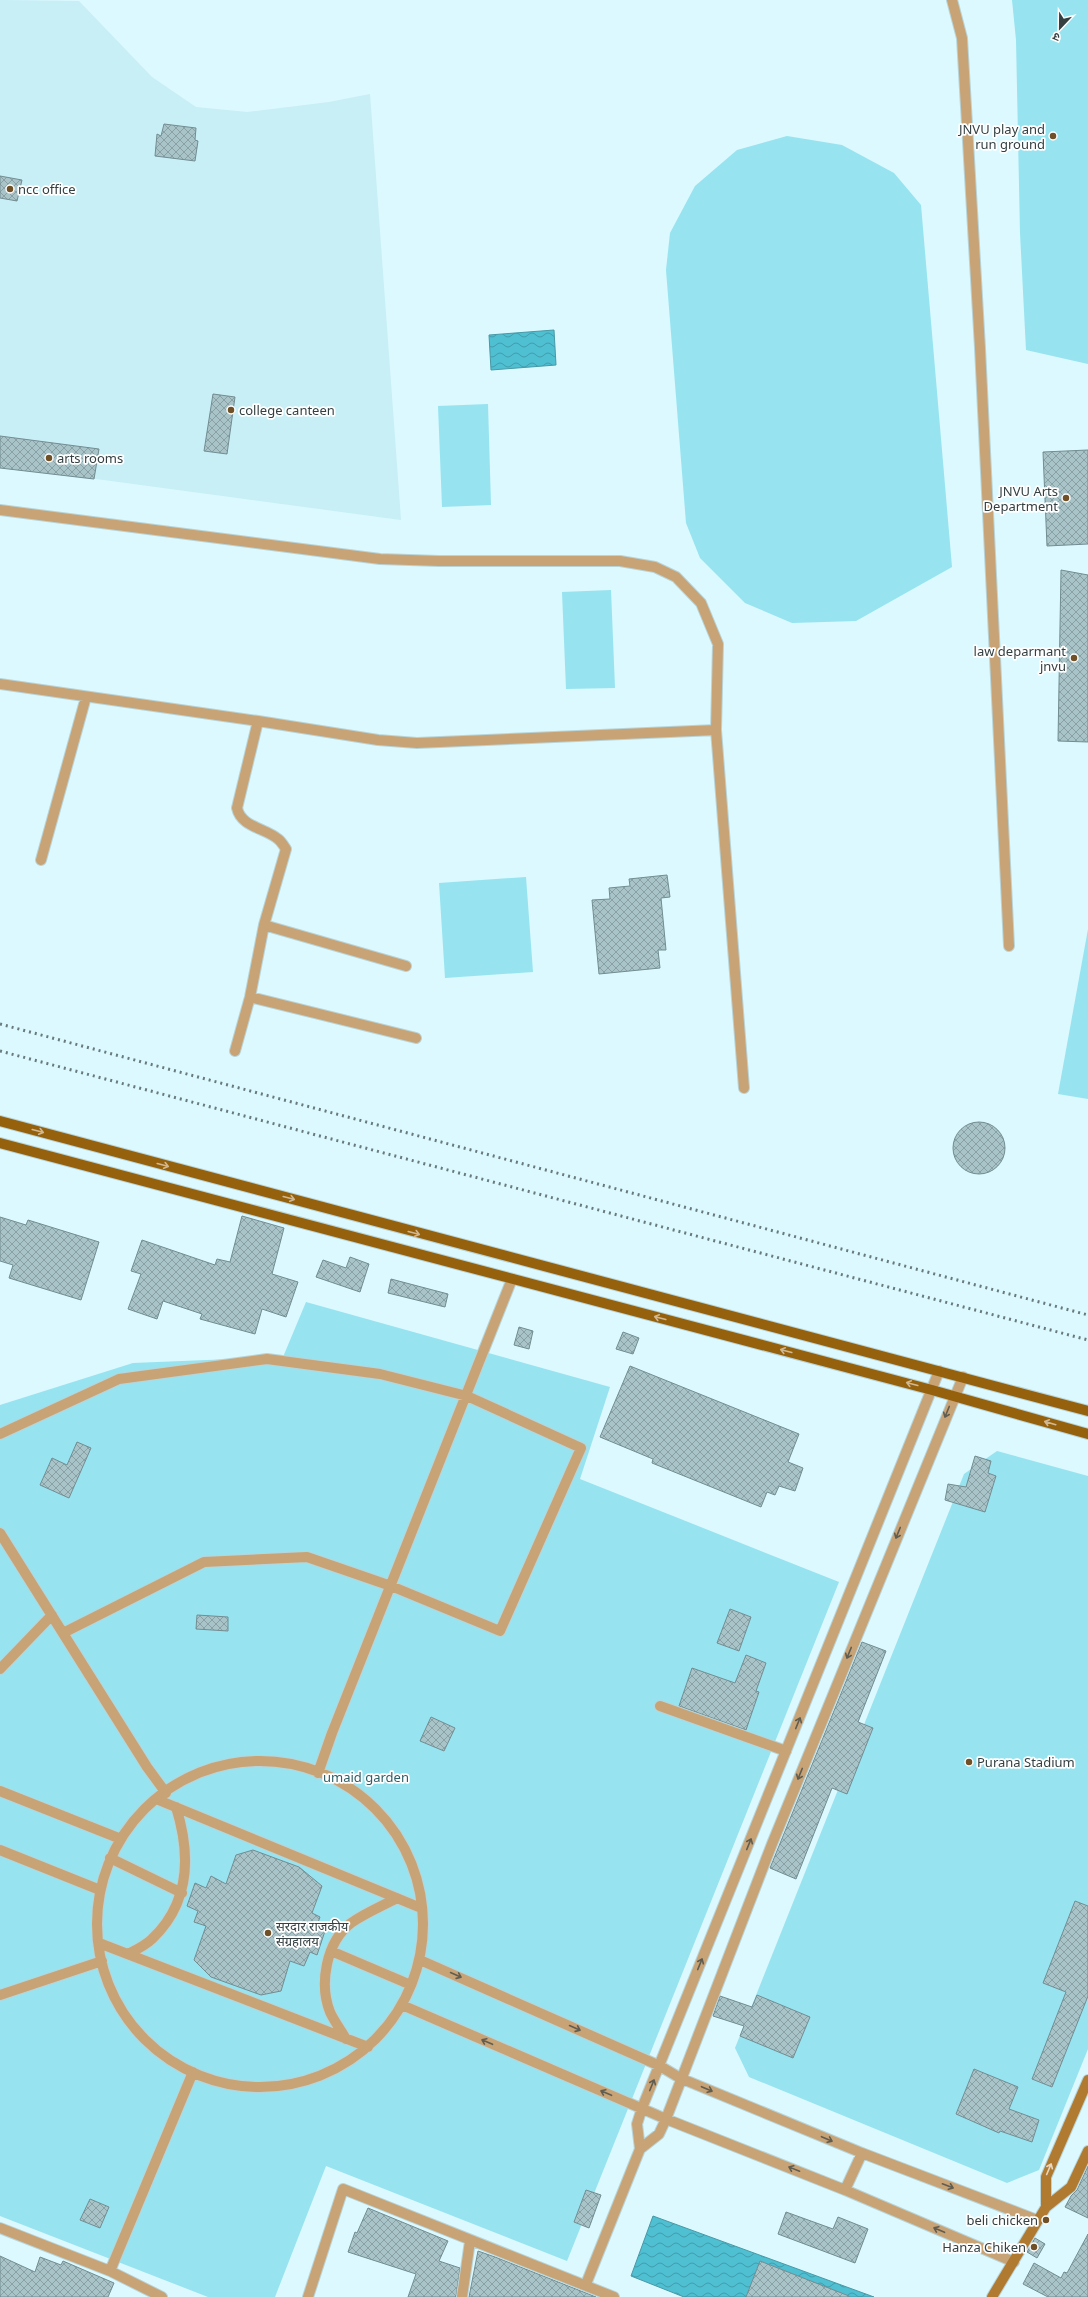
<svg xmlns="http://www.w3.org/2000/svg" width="1088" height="2297" font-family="'Noto Sans','Noto Sans Devanagari',sans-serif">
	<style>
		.built { fill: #c8eef6 }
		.garden { fill: #97e3f0 }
		.water { fill: url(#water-waves); stroke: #4799a6 }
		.building { fill: url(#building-cross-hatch); stroke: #728d92 }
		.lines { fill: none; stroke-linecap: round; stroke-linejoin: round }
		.lane-casing { stroke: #b9d4d8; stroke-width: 12 }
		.street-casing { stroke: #b9d4d8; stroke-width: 12 }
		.secondary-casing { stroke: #b9d4d8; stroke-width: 12 }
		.primary-casing { stroke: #b9d4d8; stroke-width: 12 }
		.lane { stroke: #c8a376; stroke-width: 10 }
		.street { stroke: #c8a376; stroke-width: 10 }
		.secondary { stroke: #b07a31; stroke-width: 10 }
		.primary { stroke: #96610d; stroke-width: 10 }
		.rail { stroke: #697a7d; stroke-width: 3; stroke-dasharray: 2 4; stroke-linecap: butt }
		.oneway { stroke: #d0b892 }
		.oneway2 { stroke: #605d51 }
		.oneway3 { stroke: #e7d7c1 }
		.poi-dot { fill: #705026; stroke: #fff; stroke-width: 1.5 }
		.labels { text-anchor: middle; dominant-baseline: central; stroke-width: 3.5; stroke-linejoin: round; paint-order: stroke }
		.poi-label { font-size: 13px; fill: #333f41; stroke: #fff; text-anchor: end }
		.park-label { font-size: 13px; fill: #2e5e66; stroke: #fff }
	</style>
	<defs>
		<pattern id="water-waves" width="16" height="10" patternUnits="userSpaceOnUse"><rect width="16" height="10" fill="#4fbfd2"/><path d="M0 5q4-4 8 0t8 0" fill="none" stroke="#429dac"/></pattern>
		<pattern id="building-cross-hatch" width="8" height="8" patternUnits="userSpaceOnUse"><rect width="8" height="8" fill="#a8c4c9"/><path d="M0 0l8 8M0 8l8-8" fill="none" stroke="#89a1a5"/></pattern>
	</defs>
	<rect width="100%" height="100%" fill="#dbf9fe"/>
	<!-- built -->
	<path class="built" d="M 0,0 L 79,1 L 152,77 L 196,107 L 247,112 L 329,102 L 370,94 L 401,520 L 0,466 Z"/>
	<!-- garden -->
	<path class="garden" d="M 1012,0 L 1088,0 L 1088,364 L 1026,350 L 1020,233 L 1016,40 Z
		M 787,136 L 842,145 L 894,173 L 921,205 L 952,567 L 856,621 L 792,623 L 745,603 L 700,558 L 686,523 L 666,270 L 670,233 L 695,186 L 737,150 Z
		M 488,404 L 491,505 L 442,507 L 438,406 Z
		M 611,590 L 615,688 L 566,689 L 562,592 Z
		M 526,877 L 533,972 L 445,978 L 439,883 Z
		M 1088,929 L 1088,1099 L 1058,1094 Z
		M 306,1302 L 610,1387 L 580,1479 L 839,1582 L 567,2261 L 326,2166 L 275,2297 L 208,2297 L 0,2216 L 0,1405 L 133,1363 L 283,1357 Z
		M 997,1451 L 1088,1476 L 1088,2049 L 1039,2170 L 1007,2183 L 749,2077 L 735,2048 L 964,1474 Z"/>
	<!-- water -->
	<path class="water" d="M 554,330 L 556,365 L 491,370 L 489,335 Z
		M 653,2216 L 874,2297 L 684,2297 L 631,2276 Z"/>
	<!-- building -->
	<path class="building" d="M 164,124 L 196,128 L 195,140 L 198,141 L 195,161 L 155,156 L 157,134 L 161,136 Z
		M 0,176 L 22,180 L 17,201 L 0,198 Z
		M 213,394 L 235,397 L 227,454 L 204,451 Z
		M 0,436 L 99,449 L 94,479 L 0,468 Z
		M 1088,450 L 1088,544 L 1047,546 L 1043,452 Z
		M 1061,570 L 1088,575 L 1088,742 L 1058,741 Z
		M 667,875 L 670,897 L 661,898 L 666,950 L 658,950 L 660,968 L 599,974 L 592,900 L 610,899 L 609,888 L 630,886 L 629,879 Z
		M953 1148a26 26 0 1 1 52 0a26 26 0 1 1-52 0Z
		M 242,1216 L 284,1228 L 272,1274 L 298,1282 L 286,1317 L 262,1309 L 255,1334 L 200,1319 L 202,1314 L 163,1301 L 157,1319 L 128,1309 L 141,1274 L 131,1271 L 142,1240 L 215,1265 L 217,1259 L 230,1262 Z
		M 0,1217 L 26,1225 L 28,1220 L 99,1242 L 81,1300 L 9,1278 L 13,1265 L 0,1261 Z
		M 350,1257 L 369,1264 L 360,1292 L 316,1277 L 323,1260 L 346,1268 Z
		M 391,1279 L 448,1294 L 445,1307 L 388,1293 Z
		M 519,1327 L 533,1331 L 529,1349 L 514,1345 Z
		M 623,1332 L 639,1338 L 633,1354 L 616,1349 Z
		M 630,1366 L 799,1434 L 788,1462 L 803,1468 L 795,1491 L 779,1486 L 775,1495 L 767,1492 L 761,1507 L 652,1463 L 653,1459 L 600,1437 Z
		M 77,1442 L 91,1448 L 69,1498 L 40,1485 L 52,1458 L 67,1465 Z
		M 975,1456 L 991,1461 L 988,1473 L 996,1476 L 985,1512 L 945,1500 L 948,1484 L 966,1487 Z
		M 730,1609 L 751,1617 L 739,1651 L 717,1643 Z
		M 197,1615 L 228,1617 L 228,1631 L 196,1629 Z
		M 862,1642 L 886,1651 L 858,1722 L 873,1728 L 847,1794 L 832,1788 L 796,1879 L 770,1868 Z
		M 746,1655 L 766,1663 L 756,1691 L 759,1692 L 746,1730 L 679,1706 L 692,1668 L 735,1683 Z
		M 431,1717 L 455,1728 L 444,1751 L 420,1741 Z
		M 253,1850 L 299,1867 L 322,1886 L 312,1913 L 320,1917 L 316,1928 L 325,1931 L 317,1955 L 310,1952 L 304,1966 L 290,1961 L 281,1991 L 261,1995 L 211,1977 L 194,1960 L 206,1926 L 194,1922 L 198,1911 L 187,1906 L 195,1883 L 206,1888 L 211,1876 L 226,1884 L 236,1855 Z
		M 1075,1901 L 1088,1906 L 1088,1996 L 1052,2087 L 1032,2079 L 1066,1992 L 1043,1983 Z
		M 757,1995 L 810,2017 L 793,2058 L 740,2036 L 744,2026 L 713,2016 L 720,1996 L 752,2007 Z
		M 974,2069 L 1018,2087 L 1009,2109 L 1039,2120 L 1032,2142 L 1000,2131 L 999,2133 L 956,2114 Z
		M 1088,2166 L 1088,2218 L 1065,2207 L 1071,2196 L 1077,2190 Z
		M 586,2190 L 601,2195 L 589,2228 L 574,2222 Z
		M 90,2199 L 109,2207 L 100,2228 L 80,2220 Z
		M 368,2208 L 448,2241 L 439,2261 L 460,2268 L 456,2297 L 408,2297 L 416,2274 L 348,2252 L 355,2232 L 357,2233 Z
		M 786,2212 L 833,2229 L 838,2217 L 868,2229 L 855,2263 L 778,2234 Z
		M 1088,2234 L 1088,2297 L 1048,2297 L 1023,2284 L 1034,2263 L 1061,2278 L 1064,2272 L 1067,2273 Z
		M 1035,2238 L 1045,2244 L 1037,2258 L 1027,2252 Z
		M 478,2251 L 495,2257 L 596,2297 L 469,2297 Z
		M 0,2256 L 35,2272 L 40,2257 L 61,2265 L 63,2261 L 114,2283 L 108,2297 L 0,2297 Z
		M 760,2261 L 849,2296 L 849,2297 L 746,2297 Z"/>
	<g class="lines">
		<!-- lane casing -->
		<g class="lane-casing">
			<path id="lane" d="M 952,0 L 962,38 L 980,348 L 1009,946
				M 660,1706 L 786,1751"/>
		</g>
		<!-- street casing -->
		<g class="street-casing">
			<path id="street" d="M 0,510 L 380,559 L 439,561 L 620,561 L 655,567 L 676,577 L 701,603 L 718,644 L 716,730 L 744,1088
				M 0,684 L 258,721 L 378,740 L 417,743 L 716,730
				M 41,860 L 86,697
				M 264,925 L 406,966
				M 250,997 L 416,1038
				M 235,1051 L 250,997 L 264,925 L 286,849 C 284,846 281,841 278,839 C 265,828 241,827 237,808 L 258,721
				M 0,1434 L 119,1379 L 267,1359 L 380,1374 L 467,1396 L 581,1448 L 500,1631 L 391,1586 L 307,1557 L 204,1562 L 63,1633
				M 0,1533 L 147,1767 L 166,1793
				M 0,1669 L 52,1615
				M97 1924a163 163 0 1 1 326 0a163 163 0 1 1-326 0Z
				M 318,1773 L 332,1733 L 512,1279
				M 0,1791 L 121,1839
				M 156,1799 L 421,1908
				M 0,1850 L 100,1890
				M 110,1858 L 182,1893
				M 99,1943 L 368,2047
				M 331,1951 L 411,1985
				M 128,1954 C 136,1950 146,1945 152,1939 C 190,1903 191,1855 176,1807
				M 420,1960 L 660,2066 L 680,2078 L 862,2153 L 1037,2220
				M 0,1995 L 102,1961
				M 402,2005 L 666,2119 L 845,2190 L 1014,2262
				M 346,2039 C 341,2030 334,2021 330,2012 C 319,1984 326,1942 351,1923 C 365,1913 382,1906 397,1898
				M 640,2149 L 637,2124 L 642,2108 L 939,1371
				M 845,2190 L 862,2153
				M 0,2228 L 110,2271 L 162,2297
				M 110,2271 L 193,2072
				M 586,2284 L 640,2149 L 659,2134 L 666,2119 L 772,1844 L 963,1377
				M 308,2297 L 343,2189 L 614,2297
				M 462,2297 L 470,2241"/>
		</g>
		<!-- secondary casing -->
		<g class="secondary-casing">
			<path id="secondary" d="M 1046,2207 L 1046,2177 L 1088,2080
				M 992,2297 L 1046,2207 L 1071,2187 L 1088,2151"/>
		</g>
		<!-- primary casing -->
		<g class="primary-casing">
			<path id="primary" d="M 0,1121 L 1088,1411
				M 0,1143 L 932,1390 L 1088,1434"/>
		</g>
		<!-- lane -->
		<use href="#lane" class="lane"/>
		<!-- street -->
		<use href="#street" class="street"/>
		<!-- secondary -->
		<use href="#secondary" class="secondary"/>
		<!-- primary -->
		<use href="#primary" class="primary"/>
		<!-- rail -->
		<path class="rail" d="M 0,1024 L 1088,1315
			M 0,1051 L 1088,1340"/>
	</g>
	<!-- one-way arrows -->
	<defs><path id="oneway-shaft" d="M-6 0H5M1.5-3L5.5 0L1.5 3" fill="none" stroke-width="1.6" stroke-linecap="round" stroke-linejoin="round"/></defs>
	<g class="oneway">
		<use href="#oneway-shaft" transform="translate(38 1131) rotate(15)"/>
		<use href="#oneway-shaft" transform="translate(163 1165) rotate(15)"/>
		<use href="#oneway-shaft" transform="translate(289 1198) rotate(15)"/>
		<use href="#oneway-shaft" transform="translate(414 1233) rotate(15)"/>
		<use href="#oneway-shaft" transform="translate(660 1318) rotate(-165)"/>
		<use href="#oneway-shaft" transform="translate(786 1351) rotate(-165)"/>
		<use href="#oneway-shaft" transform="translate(912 1384) rotate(-165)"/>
		<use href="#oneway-shaft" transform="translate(1050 1423) rotate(-164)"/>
	</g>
	<g class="oneway2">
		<use href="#oneway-shaft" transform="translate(947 1412) rotate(112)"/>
		<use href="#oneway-shaft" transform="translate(898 1533) rotate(112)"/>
		<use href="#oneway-shaft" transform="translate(849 1653) rotate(112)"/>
		<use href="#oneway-shaft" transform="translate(798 1723) rotate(-68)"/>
		<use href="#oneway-shaft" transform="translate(800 1774) rotate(112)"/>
		<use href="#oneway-shaft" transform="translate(749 1844) rotate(-68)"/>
		<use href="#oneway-shaft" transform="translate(700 1964) rotate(-68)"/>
		<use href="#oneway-shaft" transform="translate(456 1975) rotate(24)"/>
		<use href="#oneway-shaft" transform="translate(575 2028) rotate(24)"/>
		<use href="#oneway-shaft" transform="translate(487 2042) rotate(-157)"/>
		<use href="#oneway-shaft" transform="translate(652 2085) rotate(-68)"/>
		<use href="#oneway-shaft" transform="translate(707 2089) rotate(23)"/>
		<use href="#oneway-shaft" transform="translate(606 2093) rotate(-157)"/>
		<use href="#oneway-shaft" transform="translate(827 2139) rotate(23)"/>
		<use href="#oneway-shaft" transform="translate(794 2169) rotate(-158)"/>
		<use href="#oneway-shaft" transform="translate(948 2186) rotate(21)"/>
		<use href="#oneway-shaft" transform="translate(939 2230) rotate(-157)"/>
	</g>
	<use class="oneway3" href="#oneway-shaft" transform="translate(1049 2169) rotate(-67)"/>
	<!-- markers -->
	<g class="poi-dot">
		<circle cx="1053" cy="136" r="4"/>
		<circle cx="10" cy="189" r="4"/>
		<circle cx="231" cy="410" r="4"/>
		<circle cx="49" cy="458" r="4"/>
		<circle cx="1066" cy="498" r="4"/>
		<circle cx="1074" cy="658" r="4"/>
		<circle cx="969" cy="1762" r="4"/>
		<circle cx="268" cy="1933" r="4"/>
		<circle cx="1046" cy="2220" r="4"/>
		<circle cx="1034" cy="2247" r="4"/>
	</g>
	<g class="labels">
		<!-- poi labels -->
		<g class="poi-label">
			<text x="1045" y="129">JNVU play and<tspan x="1045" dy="15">run ground</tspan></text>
			<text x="18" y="189" text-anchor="start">ncc office</text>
			<text x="239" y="410" text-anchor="start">college canteen</text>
			<text x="57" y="458" text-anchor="start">arts rooms</text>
			<text x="1058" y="491">JNVU Arts<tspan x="1058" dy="15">Department</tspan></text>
			<text x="1066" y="651">law deparmant<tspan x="1066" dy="15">jnvu</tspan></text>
			<text x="977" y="1762" text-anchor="start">Purana Stadium</text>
			<text x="276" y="1926" text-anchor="start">सरदार राजकीय<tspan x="276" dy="15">संग्रहालय</tspan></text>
			<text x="1038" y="2220">beli chicken</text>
			<text x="1026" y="2247">Hanza Chiken</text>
		</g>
		<!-- park labels -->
		<g class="park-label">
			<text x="366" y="1777">umaid garden</text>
		</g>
	</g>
	<!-- north arrow -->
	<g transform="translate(1060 28) rotate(202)" stroke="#ffffff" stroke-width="3" paint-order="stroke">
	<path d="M0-3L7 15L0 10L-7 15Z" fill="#333f41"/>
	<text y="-6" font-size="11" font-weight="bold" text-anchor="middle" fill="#333f41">उ</text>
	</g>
</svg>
